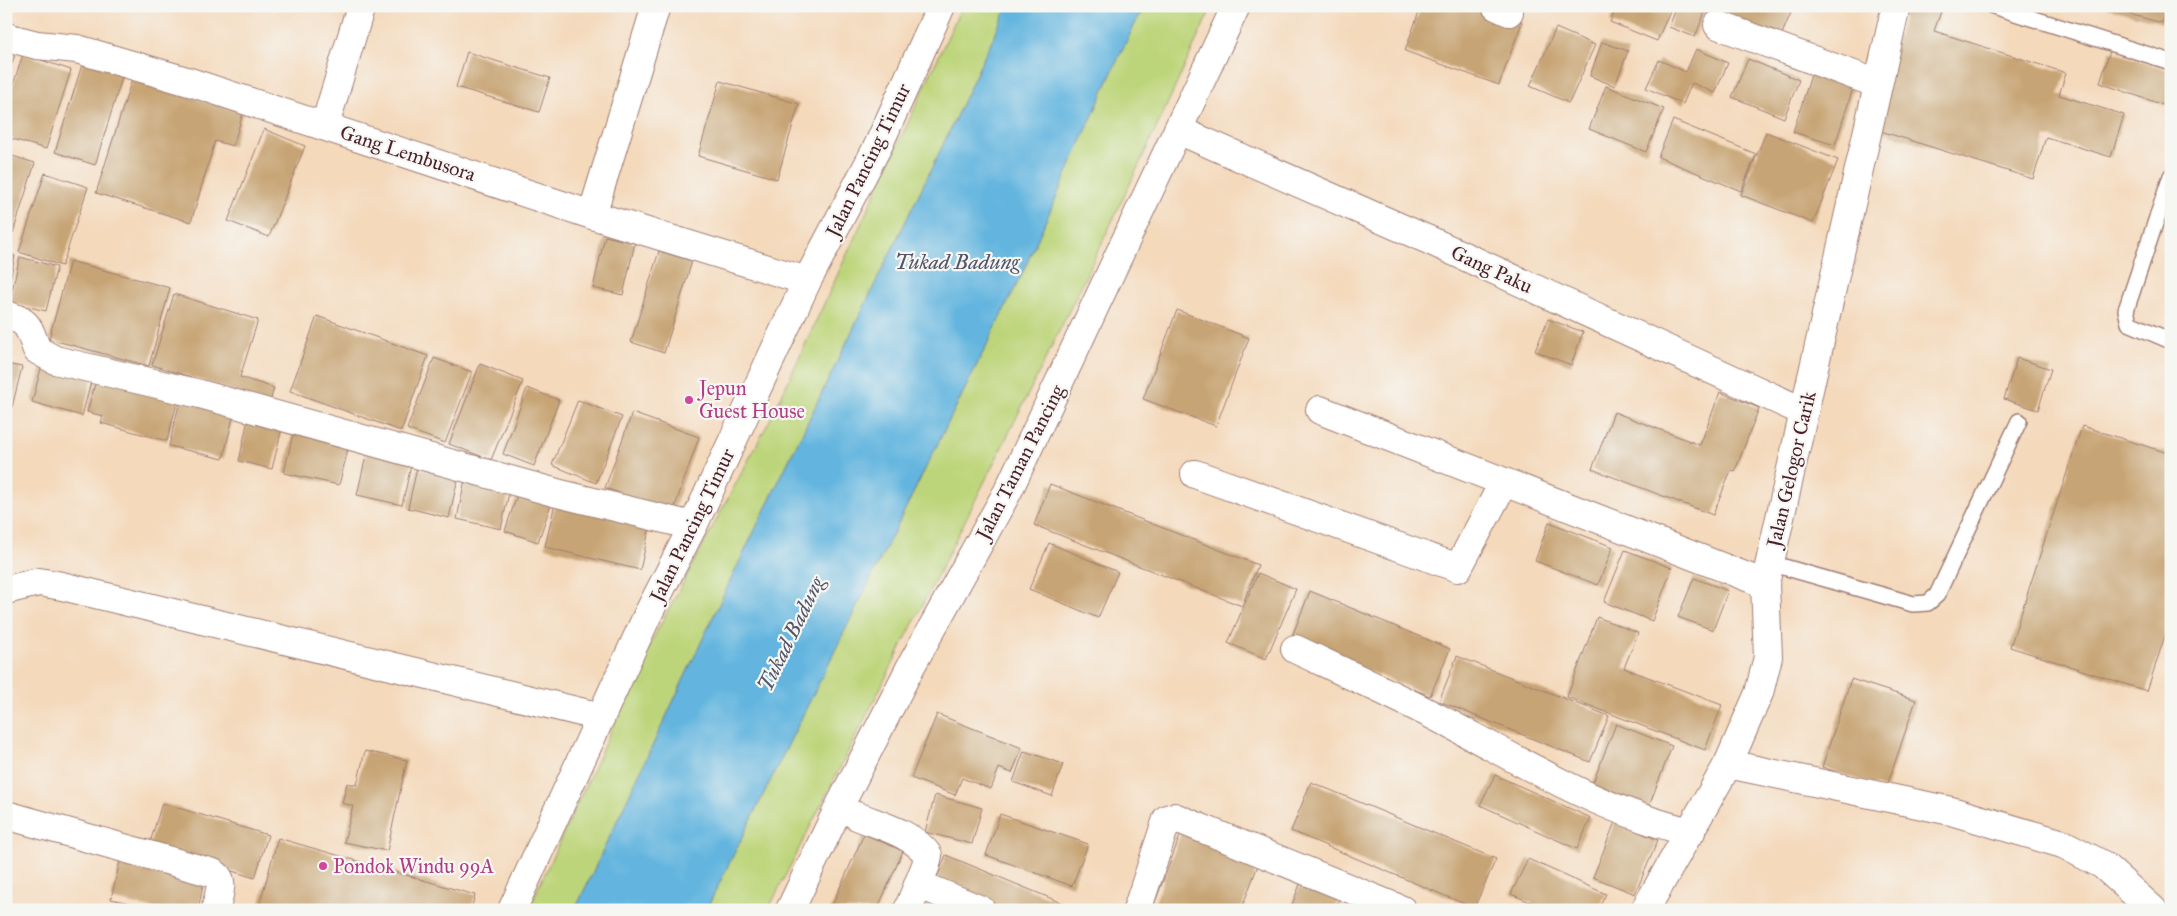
<svg xmlns="http://www.w3.org/2000/svg" width="2177" height="916" font-family="'IM FELL Great Primer',serif">
	<style>
		.green { fill: #bdd57a; stroke: #847a52 }
		.water { fill: #64b5df; stroke: #576a85 }
		.building { fill: #c7a475 }
		.lines { fill: none; stroke-linecap: round; stroke-linejoin: round }
		.service-casing { stroke: #9f7c73; stroke-width: 18 }
		.minor-casing { stroke: #9f7c73; stroke-width: 30 }
		.tertiary-casing { stroke: #9f7c73; stroke-width: 30 }
		.service { stroke: #fff; stroke-width: 15 }
		.minor { stroke: #fff; stroke-width: 28 }
		.tertiary { stroke: #fff; stroke-width: 28 }
		.hotel-dot { fill: #d1479c; stroke: #f6f6f2; stroke-width: 2 }
		.labels { text-anchor: middle; dominant-baseline: central; stroke-width: 4.5; stroke-linejoin: round; paint-order: stroke }
		.street-label { font-size: 20px; fill: #4a1f2b; stroke: #f6f6f2 }
		.hotel-label { font-size: 20px; fill: #b23c85; stroke: #f6f6f2; text-anchor: start }
		.water-label { font-size: 21px; font-style: italic; fill: #53546a; stroke: #f6f6f2 }
	</style>
	<rect width="100%" height="100%" fill="#f6f6f2"/>
	<filter id="ink" filterUnits="userSpaceOnUse"><feTurbulence type="fractalNoise" baseFrequency=".02" numOctaves="2"/><feDisplacementMap in="SourceGraphic" scale="10" xChannelSelector="R" yChannelSelector="G"/><feConvolveMatrix kernelMatrix="1 2 1 2 8 2 1 2 1" color-interpolation-filters="sRGB"/></filter>
	<filter id="wash" filterUnits="userSpaceOnUse"><feTurbulence type="fractalNoise" baseFrequency=".0096" numOctaves="4" result="noise"/><feDisplacementMap in="SourceGraphic" scale="20" xChannelSelector="R" yChannelSelector="G"/><feGaussianBlur stdDeviation="1.12" result="paint"/><feColorMatrix in="noise" values="0 0 0 0 0 0 0 0 0 0 0 0 0 0 0 0 0 1.4 0 .05"/><feComposite in="paint" operator="in"/></filter>
	<g filter="url(#wash)">
		<rect width="100%" height="100%" fill="#f4d9bb"/>
		<!-- green -->
		<path class="green" d="M 962,6 L 1008,6 L 939,153 L 731,579 L 575,910 L 528,910 L 654,637 L 773,414 Z
			M 1144,6 L 1212,6 C 1075,312 919,610 768,910 L 706,910 L 1022,274 L 1120,54 Z"/>
		<!-- water -->
		<path class="water" d="M 1008,6 L 1144,6 L 1120,54 L 1022,274 L 706,910 L 575,910 L 731,579 L 939,153 Z"/>
		<g id="blocks">
			<!-- building -->
			<path class="building" d="M 1421,6 L 1479,6 L 1522,22 L 1499,85 L 1405,51 Z
				M 1617,6 L 1672,6 L 1657,41 L 1610,22 Z
				M 1677,6 L 1789,6 L 1793,8 L 1779,41 L 1705,12 L 1695,37 L 1669,27 Z
				M 1907,6 L 1943,6 L 1934,31 L 2066,73 L 2059,95 L 2124,115 L 2111,157 L 2046,137 L 2033,179 L 1871,128 Z
				M 2100,6 L 2166,6 L 2162,23 Z
				M 1556,28 L 1595,45 L 1569,103 L 1530,86 Z
				M 1602,42 L 1628,51 L 1615,86 L 1590,76 Z
				M 6,43 L 18,47 L 6,79 Z
				M 1696,49 L 1728,63 L 1715,93 L 1692,83 L 1683,104 L 1646,88 L 1659,60 L 1686,72 Z
				M 2110,51 L 2171,71 L 2171,93 L 2166,106 L 2100,83 Z
				M 467,52 L 550,78 L 539,112 L 456,87 Z
				M 23,54 L 71,70 L 46,149 L 6,137 L 6,107 Z
				M 85,55 L 125,68 L 95,165 L 55,152 Z
				M 1748,59 L 1799,80 L 1784,118 L 1732,97 Z
				M 1813,69 L 1855,82 L 1835,145 L 1793,132 Z
				M 132,79 L 243,113 L 233,146 L 215,141 L 191,222 L 96,193 Z
				M 720,81 L 799,104 L 777,179 L 698,156 Z
				M 1606,86 L 1664,109 L 1646,152 L 1589,129 Z
				M 1673,120 L 1756,154 L 1741,191 L 1658,157 Z
				M 264,129 L 305,146 L 269,237 L 228,221 Z
				M 1766,132 L 1838,160 L 1813,223 L 1741,195 Z
				M 6,154 L 35,163 L 13,233 L 6,231 Z
				M 45,173 L 88,187 L 62,266 L 19,252 Z
				M 605,236 L 635,243 L 623,295 L 593,288 Z
				M 659,251 L 692,261 L 664,353 L 631,342 Z
				M 6,254 L 15,256 L 7,295 L 6,294 Z
				M 20,257 L 57,267 L 46,311 L 9,302 Z
				M 70,261 L 170,288 L 149,366 L 49,339 Z
				M 174,294 L 258,320 L 240,377 L 274,388 L 269,405 L 223,387 L 152,365 Z
				M 1177,310 L 1249,338 L 1216,426 L 1143,399 Z
				M 317,316 L 428,356 L 401,431 L 290,391 Z
				M 1548,319 L 1583,332 L 1571,365 L 1535,351 Z
				M 434,358 L 472,372 L 445,443 L 407,429 Z
				M 2017,358 L 2051,369 L 2038,410 L 2004,399 Z
				M 43,361 L 93,374 L 82,416 L 32,402 Z
				M 6,364 L 22,367 L 12,407 L 6,406 Z
				M 480,364 L 523,381 L 491,460 L 449,444 Z
				M 98,374 L 179,395 L 167,441 L 101,423 L 103,416 L 87,412 Z
				M 527,388 L 559,400 L 534,466 L 503,454 Z
				M 182,392 L 236,405 L 223,459 L 169,446 Z
				M 1720,392 L 1759,408 L 1735,471 L 1731,470 L 1713,515 L 1592,469 L 1614,412 L 1700,445 Z
				M 578,400 L 622,417 L 596,483 L 552,465 Z
				M 632,413 L 699,437 L 673,512 L 605,488 Z
				M 248,419 L 282,428 L 272,469 L 239,461 Z
				M 2082,426 L 2171,454 L 2171,617 L 2147,691 L 2010,647 Z
				M 294,429 L 350,441 L 339,485 L 284,473 Z
				M 368,447 L 413,457 L 402,505 L 357,495 Z
				M 417,468 L 458,478 L 449,518 L 408,508 Z
				M 465,479 L 510,488 L 501,529 L 457,519 Z
				M 1050,484 L 1258,565 L 1242,606 L 1034,525 Z
				M 519,489 L 552,501 L 538,542 L 505,531 Z
				M 556,499 L 651,522 L 640,570 L 545,547 Z
				M 1549,522 L 1613,547 L 1598,585 L 1535,561 Z
				M 1049,543 L 1118,572 L 1098,618 L 1029,589 Z
				M 1625,550 L 1672,568 L 1652,621 L 1604,602 Z
				M 1258,573 L 1296,589 L 1266,659 L 1228,643 Z
				M 1694,578 L 1728,591 L 1713,630 L 1678,617 Z
				M 1310,591 L 1450,649 L 1430,696 L 1291,639 Z
				M 1597,617 L 1638,633 L 1624,668 L 1722,705 L 1705,750 L 1567,697 Z
				M 1457,656 L 1609,716 L 1590,762 L 1439,701 Z
				M 1851,679 L 1916,700 L 1886,789 L 1822,767 Z
				M 937,714 L 1022,748 L 1012,773 L 999,768 L 991,789 L 962,778 L 955,795 L 911,778 Z
				M 1616,724 L 1672,746 L 1647,811 L 1590,790 Z
				M 365,751 L 407,760 L 387,851 L 344,842 L 353,806 L 342,803 L 347,783 L 357,785 Z
				M 1024,751 L 1063,764 L 1052,796 L 1013,782 Z
				M 1495,775 L 1591,818 L 1577,849 L 1480,805 Z
				M 1311,782 L 1496,859 L 1474,908 L 1291,831 Z
				M 935,795 L 982,808 L 972,844 L 925,832 Z
				M 162,803 L 268,835 L 255,878 L 149,846 Z
				M 1000,814 L 1088,844 L 1072,886 L 986,855 Z
				M 1615,822 L 1658,840 L 1635,894 L 1593,877 Z
				M 1183,828 L 1261,857 L 1241,910 L 1152,910 Z
				M 864,834 L 903,851 L 877,910 L 830,910 Z
				M 278,838 L 475,895 L 471,910 L 258,910 Z
				M 946,855 L 1074,908 L 1074,910 L 994,910 L 934,885 Z
				M 1528,859 L 1606,894 L 1598,910 L 1529,910 L 1532,903 L 1511,894 Z
				M 120,861 L 204,880 L 198,910 L 160,910 L 111,899 Z
				M 1302,879 L 1341,895 L 1335,910 L 1290,910 Z
				M 926,902 L 947,910 L 923,910 Z"/>
		</g>
	</g>
	<g filter="url(#ink)">
		<use href="#blocks" fill-opacity="0" stroke="#9f7c73" stroke-width="1"/>
		<g class="lines">
			<!-- service casing -->
			<g class="service-casing">
				<path id="service" d="M 1993,6 L 2171,62
					M 2171,176 L 2126,310 L 2129,323 L 2171,341
					M 1770,563 L 1913,604 L 1928,603 L 1937,595 L 2019,421"/>
			</g>
			<!-- minor casing -->
			<g class="minor-casing">
				<path id="minor" d="M 1496,6 L 1509,12
					M 1718,25 L 1878,84
					M 6,37 L 37,45 L 77,49 L 193,83 L 592,215 L 807,281
					M 325,125 L 361,6
					M 1178,130 L 1431,241 L 1804,412
					M 592,215 L 656,6
					M 6,315 C 30,321 29,329 37,350 L 55,360 L 200,394 L 557,493 L 693,526
					M 1320,410 L 1765,584
					M 1195,474 L 1458,568 L 1504,482
					M 6,590 L 39,582 L 62,586 L 601,717
					M 1295,649 C 1350,675 1405,700 1459,729 C 1533,768 1607,813 1691,832
					M 6,815 L 213,873 C 227,880 217,897 216,910
					M 857,816 C 881,826 912,833 928,855 L 926,865 L 908,910
					M 918,884 L 981,910
					M 512,910 L 648,614 L 693,526 L 807,281 L 878,146 L 941,6
					M 1137,910 L 1167,819 L 1174,817 L 1402,910"/>
			</g>
			<!-- tertiary casing -->
			<g class="tertiary-casing">
				<path id="tertiary" d="M 1728,764 L 1951,811 L 2063,844 L 2103,865 L 2153,910
					M 790,910 L 839,807 L 911,666 L 1008,491 L 1236,6
					M 1645,910 L 1728,764 L 1759,693 L 1768,657 L 1765,584 L 1896,6"/>
			</g>
			<!-- service -->
			<use href="#service" class="service"/>
			<!-- minor -->
			<use href="#minor" class="minor"/>
			<!-- tertiary -->
			<use href="#tertiary" class="tertiary"/>
		</g>
	</g>
	<!-- markers -->
	<g class="hotel-dot">
		<circle cx="689" cy="400" r="5"/>
		<circle cx="323" cy="866" r="5"/>
	</g>
	<g class="labels">
		<!-- street labels -->
		<g class="street-label">
			<text transform="translate(408 153) rotate(18)">Gang Lembusora</text>
			<text transform="translate(868 160) rotate(-64)">Jalan Pancing Timur</text>
			<text transform="translate(1492 269) rotate(25)">Gang Paku</text>
			<text transform="translate(1020 462) rotate(-63)">Jalan Taman Pancing</text>
			<text transform="translate(1791 469) rotate(-77)">Jalan Gelogor Carik</text>
			<text transform="translate(692 525) rotate(-64)">Jalan Pancing Timur</text>
		</g>
		<!-- hotel labels -->
		<g class="hotel-label">
			<text x="699" y="388">Jepun<tspan x="699" dy="23">Guest House</tspan></text>
			<text x="333" y="866">Pondok Windu 99A</text>
		</g>
		<!-- water labels -->
		<g class="water-label">
			<text x="957" y="262">Tukad Badung</text>
			<text transform="translate(791 634) rotate(-64)">Tukad Badung</text>
		</g>
	</g>
	<!-- margin -->
	<rect width="2177" height="916" fill="none" stroke="#f6f6f2" stroke-width="25"/>
</svg>
